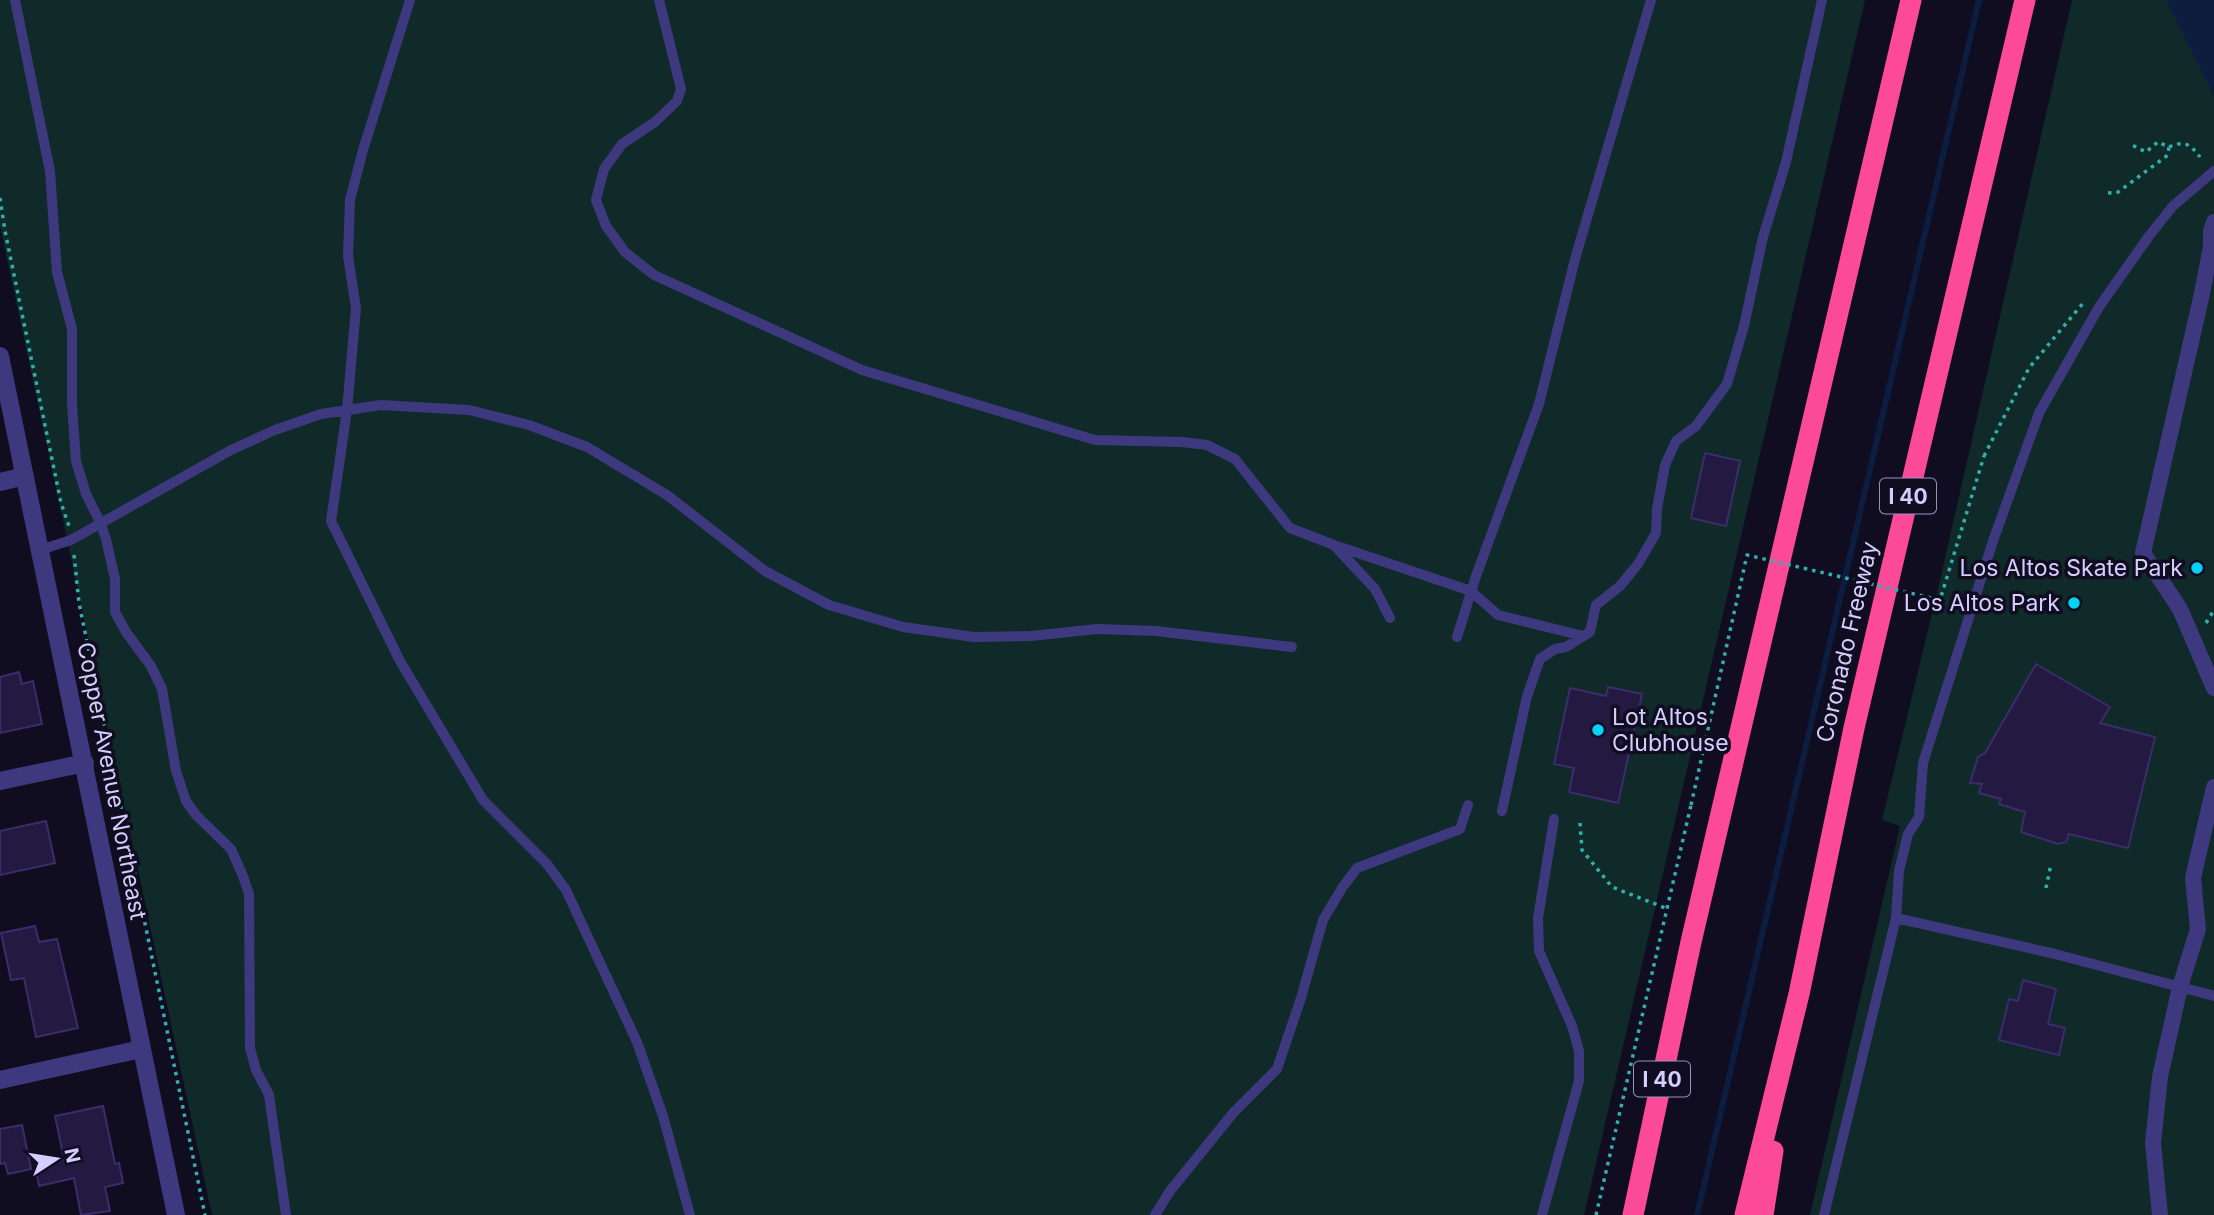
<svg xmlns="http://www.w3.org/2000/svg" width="2214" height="1215" font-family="Inter,sans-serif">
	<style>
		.green { fill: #102a2a }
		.water { fill: #0c1d40 }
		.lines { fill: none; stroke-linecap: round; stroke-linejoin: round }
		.stream { stroke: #0c1d40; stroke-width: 6 }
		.building { fill: #231941; stroke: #3b2c6c; stroke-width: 2 }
		.path { stroke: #2fb0ad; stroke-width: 3.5; stroke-dasharray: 3.5 5; stroke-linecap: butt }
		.service { stroke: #3e397e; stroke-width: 10 }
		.pedestrian { stroke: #3e397e; stroke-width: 16 }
		.minor { stroke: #3e397e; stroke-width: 18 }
		.tertiary { stroke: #3e397e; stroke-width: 18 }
		.motorway { stroke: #fc4a98; stroke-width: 21 }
		.path-bridge { stroke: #2fb0ad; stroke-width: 3.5; stroke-dasharray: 3.5 5; stroke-linecap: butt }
		.poi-dot { fill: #04d2f4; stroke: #110d20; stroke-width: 2.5 }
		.labels { text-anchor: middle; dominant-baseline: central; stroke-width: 7; stroke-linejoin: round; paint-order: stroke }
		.shield { fill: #110d20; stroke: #9a93bb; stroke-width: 2 }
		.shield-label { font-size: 21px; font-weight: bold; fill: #d5cdfe }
		.poi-label { font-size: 23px; fill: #d5cdfe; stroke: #110d20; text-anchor: end }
		.street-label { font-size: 23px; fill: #d5cdfe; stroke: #110d20 }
	</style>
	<rect width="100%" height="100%" fill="#110d20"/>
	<!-- green -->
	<path class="green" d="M 0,0 L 1865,0 L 1584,1215 L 212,1215 L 0,226 Z
		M 2072,0 L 2214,0 L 2214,1215 L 1810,1215 L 1900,826 L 1882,820 L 1938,589 Z"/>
	<!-- water -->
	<path class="water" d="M 2166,0 L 2214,0 L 2214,97 Z"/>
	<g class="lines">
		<!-- stream -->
		<path class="stream" d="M 1697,1215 L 1979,0"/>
	</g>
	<!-- building -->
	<path class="building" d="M 1705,453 L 1740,461 L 1726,526 L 1691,518 Z
		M 2036,664 L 2110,707 L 2100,723 L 2155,737 L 2128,848 L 2069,834 L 2066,842 L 2058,844 L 2021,832 L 2025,812 L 1999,804 L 2001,799 L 1979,793 L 1982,784 L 1970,783 L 1978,757 L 1985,753 Z
		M 19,672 L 22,684 L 33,681 L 42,724 L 0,733 L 0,677 Z
		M 1608,687 L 1642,694 L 1618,803 L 1569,792 L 1574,768 L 1554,764 L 1570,688 L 1606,696 Z
		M 46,821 L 55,863 L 0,875 L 0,831 Z
		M 35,926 L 39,942 L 57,939 L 78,1028 L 36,1037 L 24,978 L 11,980 L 1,933 Z
		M 2023,980 L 2056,989 L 2048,1024 L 2065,1028 L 2059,1055 L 1999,1040 L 2009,999 L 2018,1001 Z
		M 103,1106 L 115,1164 L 119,1163 L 123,1183 L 105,1187 L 110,1211 L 81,1215 L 74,1178 L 39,1186 L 35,1166 L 64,1159 L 55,1116 Z
		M 22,1125 L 31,1169 L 8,1174 L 5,1163 L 0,1164 L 0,1129 Z"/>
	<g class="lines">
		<!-- path -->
		<path class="path" d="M 2169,147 C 2185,140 2190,144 2200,157
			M 2108,193 L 2118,192 L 2168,155 L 2169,147 L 2158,142 L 2146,152 L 2132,145
			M 0,198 L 5,231 L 61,503 L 69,526
			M 1984,456 L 2029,368 L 2084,302
			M 74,555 L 79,603 L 205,1215
			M 2206,623 L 2214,610
			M 1580,823 L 1582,850 L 1612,887 L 1668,909
			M 2046,888 L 2051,864
			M 1596,1215 L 1691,805"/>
		<!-- service -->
		<path class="service" d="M 15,0 L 50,171 L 57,272 L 72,329 L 72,405 L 76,461 L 86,494 L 101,524 L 106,539 L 115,579 L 115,612 L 126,632 L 151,666 L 162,689 L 176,771 L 186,801 L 196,815 L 231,849 L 243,876 L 249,894 L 250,1048 L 256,1070 L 269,1095 L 286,1215
			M 410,0 L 363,150 L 350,200 L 348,256 L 356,308 L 347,410 L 331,521 L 400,661 L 483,800 L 547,864 L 566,890 L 637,1042 L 663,1116 L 690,1215
			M 659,0 L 681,89 L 677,101 L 655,122 L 622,144 L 604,169 L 596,200 L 606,226 L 625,252 L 654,275 L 862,370 L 1095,440 L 1182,442 L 1207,445 L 1235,459 L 1290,528 L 1334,545 L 1375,589 L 1390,618
			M 2214,171 L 2173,206 L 2149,236 L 2099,307 L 2039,413 L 1993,541 L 1923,763 L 1919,817 L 1908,834 L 1899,871 L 1896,918 L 2055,954 L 2214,996
			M 1337,546 L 1471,591 L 1498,615 L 1583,636
			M 40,550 L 71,540 L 231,450 L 275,430 L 321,414 L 381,405 L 469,410 L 529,425 L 587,447 L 667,495 L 765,571 L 829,605 L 903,627 L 974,637 L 1031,636 L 1097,629 L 1156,631 L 1292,647
			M 1457,637 L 1476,576 L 1539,404 L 1575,259 L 1651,0
			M 1502,811 L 1527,696 L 1540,659 L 1555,649 L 1566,647 L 1590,632 L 1596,605 L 1620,586 L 1638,564 L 1656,533 L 1657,509 L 1665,465 L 1676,441 L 1696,426 L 1727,384 L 1744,326 L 1763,237 L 1786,162 L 1822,0
			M 1155,1215 L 1170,1191 L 1234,1112 L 1277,1069 L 1301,998 L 1323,920 L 1342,888 L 1357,868 L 1460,829 L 1468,805
			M 1542,1215 L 1579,1081 L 1579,1051 L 1572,1026 L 1539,951 L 1538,918 L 1554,819
			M 1824,1215 L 1896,918"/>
		<!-- pedestrian -->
		<path class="pedestrian" d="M 2214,222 L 2211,231 L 2211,247 L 2201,298 L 2143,553 L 2180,609 L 2214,688
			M 2160,1215 L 2153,1143 L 2160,1077 L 2180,987 L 2198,929 L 2193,878 L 2214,787"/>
		<!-- minor -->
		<path class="minor" d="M 0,781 L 85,763
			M 0,1080 L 141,1049"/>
		<!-- tertiary -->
		<path class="tertiary" d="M 0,356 L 176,1215
			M 0,482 L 25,476"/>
		<!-- motorway -->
		<path class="motorway" d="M 1633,1215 L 1691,942 L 1911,0
			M 1745,1215 L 1799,994 L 1854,728 L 2025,0
			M 1763,1215 L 1773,1151"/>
		<!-- path-bridge -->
		<path class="path-bridge" d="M 1691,805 L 1747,555 L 1940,600 L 1984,456"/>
	</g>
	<!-- markers -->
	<g class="poi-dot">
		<circle cx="2197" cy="568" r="7"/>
		<circle cx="2074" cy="603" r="7"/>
		<circle cx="1598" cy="730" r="7"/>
	</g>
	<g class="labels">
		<!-- shield labels -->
		<g class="shield">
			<rect x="1880" y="478.5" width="56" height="35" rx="5"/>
			<rect x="1634" y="1061.5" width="56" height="35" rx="5"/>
		</g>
		<g class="shield-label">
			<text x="1908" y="496">I 40</text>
			<text x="1662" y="1079">I 40</text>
		</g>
		<!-- poi labels -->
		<g class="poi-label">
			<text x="2183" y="568">Los Altos Skate Park</text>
			<text x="2060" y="603">Los Altos Park</text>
			<text x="1612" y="717" text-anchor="start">Lot Altos<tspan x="1612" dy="26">Clubhouse</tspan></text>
		</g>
		<!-- street labels -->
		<g class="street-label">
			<text transform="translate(1847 642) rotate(-77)">Coronado Freeway</text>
			<text transform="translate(112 781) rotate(79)">Copper Avenue Northeast</text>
		</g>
	</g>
	<!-- north arrow -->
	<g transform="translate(56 1159) rotate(78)" stroke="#110d20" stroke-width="5" paint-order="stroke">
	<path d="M0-5L12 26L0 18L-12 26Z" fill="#d5cdfe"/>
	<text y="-10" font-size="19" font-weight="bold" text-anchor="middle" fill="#d5cdfe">N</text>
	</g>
</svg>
